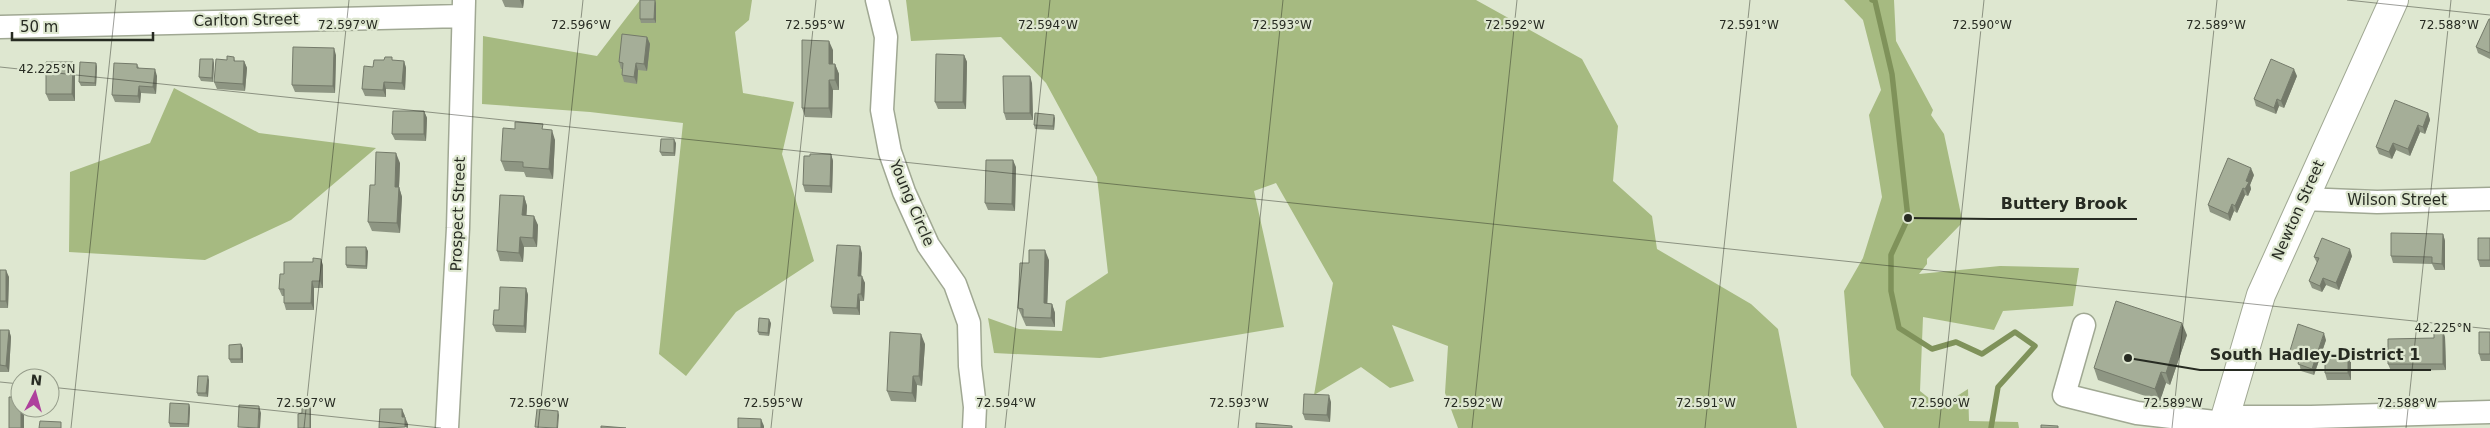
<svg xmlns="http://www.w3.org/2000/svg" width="2490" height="428" font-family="'DejaVu Sans',sans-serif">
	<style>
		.forest { fill: #a6ba81 }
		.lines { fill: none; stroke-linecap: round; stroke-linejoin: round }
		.stream { stroke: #7f925a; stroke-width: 5.5 }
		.minor-casing { stroke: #a0a893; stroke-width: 25 }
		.major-casing { stroke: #a0a893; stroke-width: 30 }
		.minor { stroke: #fff; stroke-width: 22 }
		.major { stroke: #fff; stroke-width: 28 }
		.wall { fill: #8e9683 }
		.shaded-wall { fill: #747a6a }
		.building { fill: #a5ae98; stroke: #747a6a }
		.ticks { fill: none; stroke: #272b22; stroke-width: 1; stroke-opacity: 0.45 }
		.labels { text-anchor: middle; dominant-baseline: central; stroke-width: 4.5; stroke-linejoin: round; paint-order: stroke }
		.street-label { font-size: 15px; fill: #272b22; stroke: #dee7d0 }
		.ticks-label { font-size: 12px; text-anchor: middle; fill: #272b22; stroke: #dee7d0; stroke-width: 4.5; stroke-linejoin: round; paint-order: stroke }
		.leader { fill: none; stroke: #272b22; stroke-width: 2 }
		.callout-dot { fill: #272b22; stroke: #dee7d0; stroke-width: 2 }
		.callout-label { font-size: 16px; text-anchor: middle; font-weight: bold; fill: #272b22; stroke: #dee7d0; stroke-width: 4.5; stroke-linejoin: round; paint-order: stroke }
	</style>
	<rect width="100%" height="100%" fill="#dee7d0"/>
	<!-- forest -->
	<path class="forest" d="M 640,0 L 752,0 L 749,20 L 735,32 L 743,93 L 794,102 L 782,154 L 814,261 L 736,312 L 686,376 L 659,354 L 683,123 L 590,112 L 482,104 L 483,36 L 597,56 Z
		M 906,0 L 1476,0 L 1582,59 L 1618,126 L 1613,181 L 1652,216 L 1657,249 L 1751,304 L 1778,329 L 1797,428 L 1458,428 L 1445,393 L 1448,346 L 1392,325 L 1414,381 L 1390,388 L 1361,367 L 1314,395 L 1333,283 L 1276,183 L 1254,191 L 1284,327 L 1100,358 L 994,353 L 988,318 L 1019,329 L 1062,331 L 1066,301 L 1108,273 L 1097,177 L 1046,83 L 1001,37 L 911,41 Z
		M 1844,0 L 1894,0 L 1896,41 L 1933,110 L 1931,115 L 1944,134 L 1962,219 L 1960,225 L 1927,259 L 1927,264 L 1919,274 L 2000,266 L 2079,268 L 2073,306 L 2003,311 L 1994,330 L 1923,317 L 1920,391 L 1940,407 L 1968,389 L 1969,421 L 2018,422 L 2019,428 L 1884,428 L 1851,375 L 1844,291 L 1863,258 L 1882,197 L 1869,115 L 1881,90 L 1863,20 Z
		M 174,88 L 259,133 L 376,148 L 291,220 L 205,260 L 69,252 L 70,172 L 150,143 Z"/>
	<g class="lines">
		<!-- stream -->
		<path class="stream" d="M 1872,0 L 1875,1 L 1892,74 L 1908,218 L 1891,255 L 1891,291 L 1899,328 L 1932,349 L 1956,342 L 1982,354 L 2015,332 L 2035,346 L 1998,387 L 1991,428"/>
		<!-- minor casing -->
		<g class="minor-casing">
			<path id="minor" d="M 877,0 L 886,37 L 882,110 L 890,152 L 904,192 L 928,245 L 955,284 L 969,323 L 970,366 L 975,407 L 974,428
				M 0,27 L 463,16
				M 2303,199 L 2377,202 L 2490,199
				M 2084,325 L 2064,395 L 2137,413 L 2223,423
				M 2225,417 L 2311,417 L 2490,412
				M 447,428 L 458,228 L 464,1"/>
		</g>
		<!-- major casing -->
		<g class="major-casing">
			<path id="major" d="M 2222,428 L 2261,295 L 2394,0"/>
		</g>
		<!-- minor -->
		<use href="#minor" class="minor"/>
		<!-- major -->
		<use href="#major" class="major"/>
	</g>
	<!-- wall -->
	<path class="wall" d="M 502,0 L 524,0 L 523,8 L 505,7 Z
		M 656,3 L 656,23 L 641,23 L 640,19 Z
		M 2490,19 L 2490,59 L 2478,53 L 2476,47 Z
		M 647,37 L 650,44 L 647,71 L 638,70 L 637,84 L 624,82 L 622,75 L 622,69 L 621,69 L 619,62 Z
		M 833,50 L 833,64 L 835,64 L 839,74 L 839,90 L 833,90 L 832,118 L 805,117 L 802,108 Z
		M 336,55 L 335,93 L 295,92 L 292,85 Z
		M 964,55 L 967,62 L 966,109 L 938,109 L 935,102 Z
		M 234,57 L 235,61 L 244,61 L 247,68 L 245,91 L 217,89 L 214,82 L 227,60 Z
		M 384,60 L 404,61 L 406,68 L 405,90 L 386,89 L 386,97 L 365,96 L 362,89 L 373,67 Z
		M 96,63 L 97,67 L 96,86 L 81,86 L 79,82 Z
		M 214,63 L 213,82 L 201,81 L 199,77 Z
		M 137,64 L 139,68 L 157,76 L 156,94 L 141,93 L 140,103 L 115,102 L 112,95 Z
		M 75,69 L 75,101 L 49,101 L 46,94 Z
		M 2297,76 L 2284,108 L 2279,106 L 2276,114 L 2256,106 L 2254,99 Z
		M 1032,83 L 1033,120 L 1006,120 L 1004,113 Z
		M 424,111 L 427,118 L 426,141 L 395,140 L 392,134 Z
		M 2428,113 L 2430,120 L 2425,134 L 2420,132 L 2410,156 L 2396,150 L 2392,159 L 2379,154 L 2376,147 Z
		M 1055,118 L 1054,130 L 1035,129 L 1034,125 Z
		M 545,130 L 555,140 L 553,179 L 526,177 L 524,172 L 505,171 L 501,161 Z
		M 676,143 L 675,156 L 662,156 L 660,152 Z
		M 831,154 L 833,161 L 832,193 L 805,192 L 803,185 L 810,156 Z
		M 400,163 L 399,187 L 402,197 L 400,233 L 372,231 L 368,222 L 375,185 Z
		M 1016,167 L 1015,211 L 988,210 L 985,203 Z
		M 2254,175 L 2250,185 L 2251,189 L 2248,196 L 2245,195 L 2237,213 L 2234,211 L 2230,221 L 2210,212 L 2208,205 Z
		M 524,196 L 527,206 L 526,215 L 538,225 L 537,247 L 524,247 L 523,262 L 500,261 L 497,251 Z
		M 2443,234 L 2445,241 L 2445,270 L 2435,270 L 2432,264 L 2393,263 L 2391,256 Z
		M 2490,238 L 2490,267 L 2480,267 L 2478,260 Z
		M 368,251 L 367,269 L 347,268 L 346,265 Z
		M 862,253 L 861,276 L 865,283 L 864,301 L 860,301 L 860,315 L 833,314 L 831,307 Z
		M 2352,256 L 2339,290 L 2326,285 L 2322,292 L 2312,288 L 2309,281 L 2317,263 L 2314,257 Z
		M 1049,260 L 1047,303 L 1052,304 L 1055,313 L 1055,327 L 1026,326 L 1018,308 L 1029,263 Z
		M 323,265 L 323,288 L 314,288 L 314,310 L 286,310 L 284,303 L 284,296 L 282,296 L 279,289 L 284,274 Z
		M 0,270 L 9,277 L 8,308 L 0,308 Z
		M 526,288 L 528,295 L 526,333 L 496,332 L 493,325 L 499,310 Z
		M 771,323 L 769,336 L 759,335 L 758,332 Z
		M 0,330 L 9,330 L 11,337 L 9,372 L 0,372 Z
		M 2490,332 L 2490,361 L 2481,361 L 2479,354 Z
		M 2187,335 L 2170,385 L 2166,383 L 2160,401 L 2098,380 L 2094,368 Z
		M 2445,337 L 2446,370 L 2391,371 L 2388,364 L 2434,338 Z
		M 2326,340 L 2314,375 L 2301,371 L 2299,363 L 2291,360 L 2289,354 Z
		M 925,344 L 922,386 L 917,385 L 916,402 L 891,401 L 887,391 Z
		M 243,348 L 243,363 L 231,363 L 229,359 Z
		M 2348,354 L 2351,361 L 2351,380 L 2327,380 L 2325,373 Z
		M 209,380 L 208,397 L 198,396 L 197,393 Z
		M 1331,402 L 1330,422 L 1305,420 L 1303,414 Z
		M 189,404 L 190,408 L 189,427 L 170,427 L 169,423 Z"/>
	<!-- shaded-wall -->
	<path class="shaded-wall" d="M 520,0 L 524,0 L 523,8 Z
		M 655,0 L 656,3 L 656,23 L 654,19 Z
		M 647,37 L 650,44 L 647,71 L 644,64 Z
		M 829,41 L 833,50 L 833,74 L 829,64 Z
		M 334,48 L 336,55 L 335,93 L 333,86 Z
		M 964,55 L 967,62 L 966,109 L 963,102 Z
		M 213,59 L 214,63 L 213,82 L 212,78 Z
		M 244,61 L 247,68 L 245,91 L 243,84 Z
		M 404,61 L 406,68 L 405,90 L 402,83 Z
		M 73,62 L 75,69 L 75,101 L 72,94 Z
		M 96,63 L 97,67 L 96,86 L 95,83 Z
		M 636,63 L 638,70 L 637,84 L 634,77 Z
		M 835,64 L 839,74 L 839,90 L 835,80 Z
		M 155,69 L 157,76 L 156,94 L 153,87 Z
		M 2294,69 L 2297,76 L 2284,108 L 2281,101 Z
		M 1030,76 L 1032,83 L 1033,120 L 1030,113 Z
		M 829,80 L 833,90 L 832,118 L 829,108 Z
		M 384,82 L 386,89 L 386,97 L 383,90 Z
		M 139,86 L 141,93 L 140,103 L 138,96 Z
		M 2277,99 L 2279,106 L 2276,114 L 2274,108 Z
		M 424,111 L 427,118 L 426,141 L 424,134 Z
		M 2428,113 L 2430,120 L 2425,134 L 2423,127 Z
		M 1054,115 L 1055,118 L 1054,130 L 1053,126 Z
		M 2418,125 L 2420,132 L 2410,156 L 2408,149 Z
		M 552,130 L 555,140 L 553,179 L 549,169 Z
		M 674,139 L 676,143 L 675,156 L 674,153 Z
		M 2393,143 L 2396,150 L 2392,159 L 2389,152 Z
		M 396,153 L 400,163 L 399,187 L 402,197 L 400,233 L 397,223 L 395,187 Z
		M 831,154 L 833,161 L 832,193 L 830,186 Z
		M 1013,160 L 1016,167 L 1015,211 L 1012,204 Z
		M 2251,168 L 2254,175 L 2250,185 L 2251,189 L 2248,196 L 2245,189 L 2246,181 Z
		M 2243,188 L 2245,195 L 2237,213 L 2235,206 Z
		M 524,196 L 527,206 L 526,225 L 522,215 Z
		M 2232,204 L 2234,211 L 2230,221 L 2228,214 Z
		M 534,216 L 538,225 L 537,247 L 533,238 Z
		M 2443,234 L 2445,241 L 2445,270 L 2442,264 Z
		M 520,237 L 524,247 L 523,262 L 519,253 Z
		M 860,246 L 862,253 L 861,283 L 858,276 Z
		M 366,247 L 368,251 L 367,269 L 366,266 Z
		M 2350,249 L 2352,256 L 2339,290 L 2336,283 Z
		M 1045,250 L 1049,260 L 1047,313 L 1044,303 Z
		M 321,259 L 323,265 L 323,288 L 320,281 Z
		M 6,270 L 9,277 L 8,308 L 6,301 Z
		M 862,276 L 865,283 L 864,301 L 861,294 Z
		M 2323,278 L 2326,285 L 2322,292 L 2320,286 Z
		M 312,281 L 314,288 L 314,310 L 311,303 Z
		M 526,288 L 528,295 L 526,333 L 524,326 Z
		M 858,294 L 860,301 L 860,315 L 857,308 Z
		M 1052,304 L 1055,313 L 1055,327 L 1051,318 Z
		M 769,319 L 771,323 L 769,336 L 768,333 Z
		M 2182,323 L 2187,335 L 2170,385 L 2166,373 Z
		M 9,330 L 11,337 L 9,372 L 6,366 Z
		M 2443,330 L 2445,337 L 2446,370 L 2443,364 Z
		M 2324,333 L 2326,340 L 2314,375 L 2312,369 Z
		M 921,334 L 925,344 L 922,386 L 919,376 Z
		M 241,344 L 243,348 L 243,363 L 241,359 Z
		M 2348,354 L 2351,361 L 2351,380 L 2348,373 Z
		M 2161,372 L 2166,383 L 2160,401 L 2155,389 Z
		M 208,376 L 209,380 L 208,397 L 206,393 Z
		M 913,376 L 917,385 L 916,402 L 912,393 Z
		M 1329,395 L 1331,402 L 1330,422 L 1327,415 Z
		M 189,404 L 190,408 L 189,427 L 188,424 Z
		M 310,405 L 311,409 L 311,428 L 310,428 Z
		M 259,406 L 261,413 L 260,428 L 258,428 Z
		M 21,408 L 24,408 L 24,428 L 21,428 Z
		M 402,409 L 405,416 L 404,424 L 402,417 Z
		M 558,411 L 559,415 L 558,428 L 557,428 Z
		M 405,417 L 408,424 L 408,428 L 405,427 Z
		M 761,419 L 764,426 L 764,428 L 761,428 Z"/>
	<!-- building -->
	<path class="building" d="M 640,0 L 655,0 L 654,19 L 640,19 Z
		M 2489,19 L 2490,19 L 2490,53 L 2476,47 Z
		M 622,34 L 647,37 L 644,64 L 636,63 L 634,77 L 622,75 L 623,63 L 619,62 Z
		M 802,40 L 829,41 L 829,64 L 835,64 L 835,80 L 829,80 L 829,108 L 802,108 Z
		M 293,47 L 334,48 L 333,86 L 292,85 Z
		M 936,54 L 964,55 L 963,102 L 935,102 Z
		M 227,56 L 234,57 L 234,61 L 244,61 L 243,84 L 214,82 L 216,59 L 227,60 Z
		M 385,57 L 392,57 L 392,60 L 404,61 L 402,83 L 384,82 L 383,90 L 362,89 L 364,66 L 373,67 L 374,60 L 384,60 Z
		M 200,59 L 213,59 L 212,78 L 199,77 Z
		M 2271,59 L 2294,69 L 2281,101 L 2277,99 L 2274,108 L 2254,99 Z
		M 46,62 L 73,62 L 72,94 L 46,94 Z
		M 80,62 L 96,63 L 95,83 L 79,82 Z
		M 114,63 L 137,64 L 137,68 L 155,69 L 153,87 L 139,86 L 138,96 L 112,95 Z
		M 1003,76 L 1030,76 L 1030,113 L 1004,113 Z
		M 2395,100 L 2428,113 L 2423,127 L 2418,125 L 2408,149 L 2393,143 L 2389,152 L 2376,147 Z
		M 393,111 L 424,111 L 424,134 L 392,134 Z
		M 1035,113 L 1054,115 L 1053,126 L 1034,125 Z
		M 515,122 L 543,124 L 542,129 L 552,130 L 549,169 L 523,167 L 523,162 L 501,161 L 503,128 L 515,129 Z
		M 661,139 L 674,139 L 674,153 L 660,152 Z
		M 376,152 L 396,153 L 395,187 L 399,187 L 397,223 L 368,222 L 370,185 L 375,185 Z
		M 810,154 L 831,154 L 830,186 L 803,185 L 804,156 L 810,156 Z
		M 2228,158 L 2251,168 L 2246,181 L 2249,182 L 2245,189 L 2243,188 L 2235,206 L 2232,204 L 2228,214 L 2208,205 Z
		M 986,160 L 1013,160 L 1012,204 L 985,203 Z
		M 500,195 L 524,196 L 522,215 L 534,216 L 533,238 L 520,237 L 519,253 L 497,251 Z
		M 2391,233 L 2443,234 L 2442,264 L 2432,263 L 2432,257 L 2391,256 Z
		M 2322,238 L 2350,249 L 2336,283 L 2323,278 L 2320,286 L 2309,281 L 2319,258 L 2314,257 Z
		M 2478,238 L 2490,238 L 2490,260 L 2478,260 Z
		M 837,245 L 860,246 L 858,276 L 862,276 L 861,294 L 858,294 L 857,308 L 831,307 Z
		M 346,247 L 366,247 L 366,266 L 346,265 Z
		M 1029,250 L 1045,250 L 1044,303 L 1052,304 L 1051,318 L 1023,317 L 1023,309 L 1018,308 L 1020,263 L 1029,263 Z
		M 313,258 L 321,259 L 320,281 L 312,281 L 311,303 L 284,303 L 284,289 L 279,289 L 280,274 L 284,274 L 284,262 L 313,262 Z
		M 0,270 L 6,270 L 6,301 L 0,301 Z
		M 500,287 L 526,288 L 524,326 L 493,325 L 494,310 L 499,310 Z
		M 2116,301 L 2182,323 L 2166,373 L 2161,372 L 2155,389 L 2094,368 Z
		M 759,318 L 769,319 L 768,333 L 758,332 Z
		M 2298,324 L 2324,333 L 2312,369 L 2298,364 L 2300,358 L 2289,354 Z
		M 0,330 L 9,330 L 6,366 L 0,365 Z
		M 2434,330 L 2443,330 L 2443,364 L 2388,364 L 2388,339 L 2434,338 Z
		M 890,332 L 921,334 L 919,376 L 913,376 L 912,393 L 887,391 Z
		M 2479,332 L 2490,332 L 2490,354 L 2479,354 Z
		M 241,344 L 241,359 L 229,359 L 229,345 Z
		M 2325,354 L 2348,354 L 2348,373 L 2325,373 Z
		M 198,376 L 208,376 L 206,393 L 197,393 Z
		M 1304,394 L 1329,395 L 1327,415 L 1303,414 Z
		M 9,397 L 20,397 L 20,408 L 21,408 L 21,428 L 9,428 Z
		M 170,403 L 189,404 L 188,424 L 169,423 Z
		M 239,405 L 259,406 L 258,428 L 238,427 Z
		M 310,405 L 310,428 L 298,428 L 298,414 L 302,413 L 302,406 Z
		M 380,409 L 402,409 L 402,417 L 405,417 L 405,427 L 379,428 Z
		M 537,409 L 558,411 L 557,428 L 535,427 Z
		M 738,418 L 761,419 L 761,428 L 738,428 Z
		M 40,421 L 61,422 L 61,428 L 39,428 Z
		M 1256,423 L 1292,426 L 1292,428 L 1256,428 Z
		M 2041,425 L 2058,426 L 2058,428 L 2041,428 Z
		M 601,426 L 626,428 L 601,428 Z"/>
	<!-- ticks -->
	<path class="ticks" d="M 2347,0 L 2490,15M 0,67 L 2490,329M 0,382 L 20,384M 50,387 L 441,428M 71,428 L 116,0M 304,428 L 349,0M 538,428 L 583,0M 771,428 L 816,0M 1005,428 L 1050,0M 1238,428 L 1283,0M 1472,428 L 1517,0M 1705,428 L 1750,0M 1939,428 L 1984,0M 2172,428 L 2217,0M 2406,428 L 2451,0"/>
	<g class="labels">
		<!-- street labels -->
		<g class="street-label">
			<text transform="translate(246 20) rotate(-1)">Carlton Street</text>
			<text x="2397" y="200">Wilson Street</text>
			<text transform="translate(912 203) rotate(67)">Young Circle</text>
			<text transform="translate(2298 210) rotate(-66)">Newton Street</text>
			<text transform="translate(458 214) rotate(-88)">Prospect Street</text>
		</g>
	</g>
	<g class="ticks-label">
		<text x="348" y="29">72.597°W</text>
		<text x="581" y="29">72.596°W</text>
		<text x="815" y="29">72.595°W</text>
		<text x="1048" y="29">72.594°W</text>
		<text x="1282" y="29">72.593°W</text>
		<text x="1515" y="29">72.592°W</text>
		<text x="1749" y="29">72.591°W</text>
		<text x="1982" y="29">72.590°W</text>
		<text x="2216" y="29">72.589°W</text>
		<text x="2449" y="29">72.588°W</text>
		<text x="47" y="73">42.225°N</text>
		<text x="2443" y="332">42.225°N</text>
		<text x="306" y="407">72.597°W</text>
		<text x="539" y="407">72.596°W</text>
		<text x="773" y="407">72.595°W</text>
		<text x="1006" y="407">72.594°W</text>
		<text x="1239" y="407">72.593°W</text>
		<text x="1473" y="407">72.592°W</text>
		<text x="1706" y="407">72.591°W</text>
		<text x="1940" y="407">72.590°W</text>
		<text x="2173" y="407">72.589°W</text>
		<text x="2407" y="407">72.588°W</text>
	</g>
	<!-- callouts -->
	<path class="leader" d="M1908 218L1991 219H2137M2128 358L2200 370H2431"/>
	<g class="callout-dot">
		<circle cx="1908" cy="218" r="5"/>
		<circle cx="2128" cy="358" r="5"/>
	</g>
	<g class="callout-label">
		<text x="2064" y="209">Buttery Brook</text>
		<text x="2315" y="360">South Hadley-District 1</text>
	</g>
	<!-- north arrow -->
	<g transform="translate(35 393) rotate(6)"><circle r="24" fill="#dee7d0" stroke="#959c8a"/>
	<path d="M0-4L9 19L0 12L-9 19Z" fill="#ae409d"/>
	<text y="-8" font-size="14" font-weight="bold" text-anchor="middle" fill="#272b22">N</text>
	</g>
	<!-- scale -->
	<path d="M12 32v8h141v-8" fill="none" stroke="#272b22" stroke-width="2.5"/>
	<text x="20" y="32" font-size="15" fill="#272b22" stroke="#dee7d0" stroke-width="4" paint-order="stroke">50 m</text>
</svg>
